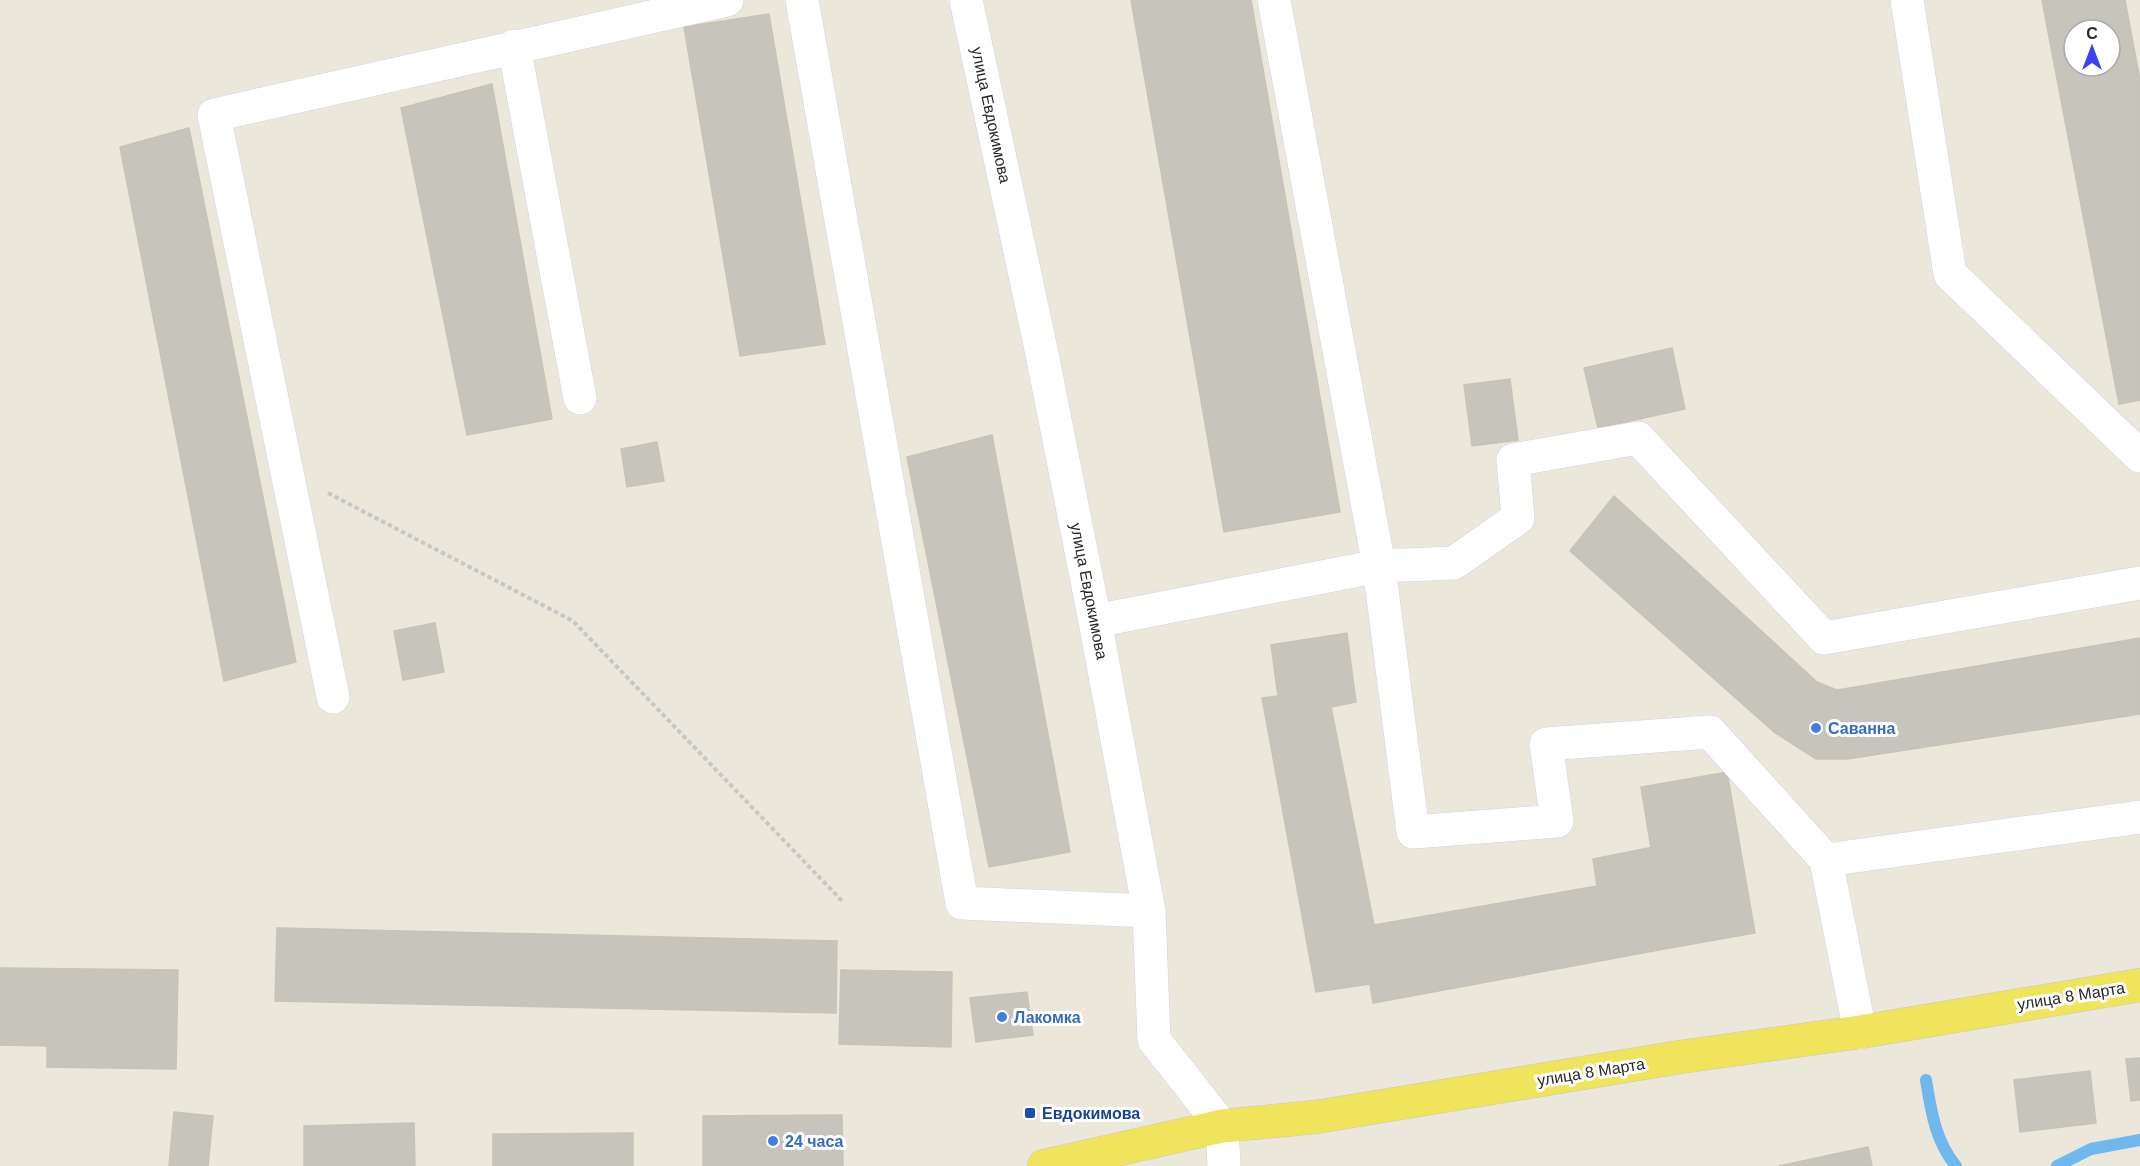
<svg xmlns="http://www.w3.org/2000/svg" width="2140" height="1166" font-family="Helvetica,sans-serif">
	<style>
		.lines { fill: none; stroke-linecap: round; stroke-linejoin: round }
		.stream { stroke: #6eb8ee; stroke-width: 12 }
		.building { fill: #c7c4bb; stroke: #c7c3b5; stroke-width: 1.5; fill-rule: evenodd }
		.minor-casing { stroke: #d1d1e2; stroke-width: 34 }
		.major-casing { stroke: #c7c7c7; stroke-width: 34 }
		.path { stroke: #c7c7c7; stroke-width: 4; stroke-dasharray: 4.5 3; stroke-linecap: butt }
		.minor { stroke: #fff; stroke-width: 33 }
		.major { stroke: #f0e45c; stroke-width: 33 }
		.shop-dot { fill: #3f7fe0; stroke: #fff; stroke-width: 2 }
		.transit-dot { fill: #1a4fb4; stroke: #fff; stroke-width: 2 }
		.labels { text-anchor: middle; dominant-baseline: central; stroke-width: 6; stroke-linejoin: round; paint-order: stroke }
		.street-label { font-size: 16px; fill: #292929; stroke: #fff }
		.shop-label { font-size: 16px; font-weight: bold; fill: #366cbe; stroke: #fff; text-anchor: start }
		.transit-label { font-size: 16px; font-weight: bold; fill: #164399; stroke: #fff; text-anchor: start }
	</style>
	<rect width="100%" height="100%" fill="#ece7db"/>
	<g class="lines">
		<!-- stream -->
		<path class="stream" d="M 1926,1080 C 1931,1110 1935,1141 1956,1166
			M 2057,1166 L 2091,1149 L 2140,1140"/>
	</g>
	<!-- building -->
	<path class="building" d="M 1131,0 L 1251,0 L 1340,512 L 1224,532 Z
		M 2042,0 L 2125,0 L 2140,80 L 2140,400 L 2119,404 ZM 2074,30 L 2110,30 L 2110,66 L 2074,66 Z
		M 769,14 L 825,344 L 740,356 L 684,27 Z
		M 492,84 L 552,419 L 467,435 L 401,108 Z
		M 189,128 L 296,662 L 224,681 L 120,147 Z
		M 1672,348 L 1685,409 L 1598,428 L 1584,368 Z
		M 1510,379 L 1518,440 L 1472,446 L 1464,385 Z
		M 992,435 L 1070,852 L 989,867 L 907,457 Z
		M 657,442 L 664,481 L 627,487 L 621,449 Z
		M 1614,496 L 1817,682 L 1774,732 L 1570,551 Z
		M 435,623 L 444,672 L 403,680 L 394,631 Z
		M 1347,633 L 1356,702 L 1331,707 L 1374,925 L 1597,886 L 1593,859 L 1664,845 L 1671,883 L 1654,886 L 1665,949 L 1373,1003 L 1370,984 L 1316,992 L 1262,698 L 1278,696 L 1271,645 Z
		M 2140,638 L 2140,714 L 1848,759 L 1837,690 Z
		M 1817,682 L 1837,690 L 1848,759 L 1816,759 L 1774,732 Z
		M 1727,772 L 1755,933 L 1665,949 L 1654,886 L 1671,883 L 1664,845 L 1651,848 L 1641,787 Z
		M 277,928 L 837,941 L 836,1013 L 275,1001 Z
		M 0,968 L 178,970 L 176,1069 L 47,1067 L 47,1046 L 0,1045 Z
		M 841,970 L 952,972 L 951,1047 L 839,1044 Z
		M 1027,992 L 1033,1035 L 976,1042 L 970,998 Z
		M 2140,1058 L 2140,1100 L 2131,1101 L 2126,1059 Z
		M 2090,1071 L 2096,1123 L 2020,1132 L 2014,1080 Z
		M 174,1112 L 213,1116 L 208,1166 L 169,1166 Z
		M 842,1115 L 843,1166 L 703,1166 L 703,1116 Z
		M 414,1123 L 415,1166 L 304,1166 L 304,1126 Z
		M 633,1133 L 633,1166 L 493,1166 L 493,1134 Z
		M 1868,1147 L 1872,1166 L 1779,1166 Z"/>
	<g class="lines">
		<!-- minor casing -->
		<g class="minor-casing">
			<path id="minor" d="M 802,0 L 962,903 L 1149,911
				M 966,0 L 1041,349 L 1095,621 L 1149,911 L 1154,1040 L 1222,1126 L 1224,1166
				M 1274,0 L 1379,566 L 1454,563 L 1518,518 L 1513,460 L 1638,438 L 1824,638 L 2140,583
				M 1907,0 L 1950,274 L 2140,456
				M 514,46 L 580,398
				M 1095,621 L 1379,566 L 1413,832 L 1557,821 L 1546,744 L 1710,732 L 1826,860 L 1860,1032
				M 333,697 L 214,115 L 727,0
				M 1826,860 L 2140,817"/>
		</g>
		<!-- major casing -->
		<g class="major-casing">
			<path id="major" d="M 1044,1166 L 1222,1126 L 1316,1117 L 1680,1057 L 1860,1032 L 2140,985"/>
		</g>
		<!-- path -->
		<path class="path" d="M 328,493 L 573,621 L 844,903"/>
		<!-- minor -->
		<use href="#minor" class="minor"/>
		<!-- major -->
		<use href="#major" class="major"/>
	</g>
	<!-- markers -->
	<g class="shop-dot">
		<circle cx="1816" cy="728" r="6"/>
		<circle cx="1002" cy="1017" r="6"/>
		<circle cx="773" cy="1141" r="6"/>
	</g>
	<rect class="transit-dot" x="1024" y="1107" width="12" height="12" rx="3"/>
	<g class="labels">
		<!-- street labels -->
		<g class="street-label">
			<text transform="translate(991 115) rotate(78)">улица Евдокимова</text>
			<text transform="translate(1089 591) rotate(79)">улица Евдокимова</text>
			<text transform="translate(2071 996) rotate(-9)">улица 8 Марта</text>
			<text transform="translate(1591 1072) rotate(-9)">улица 8 Марта</text>
		</g>
		<!-- shop labels -->
		<g class="shop-label">
			<text x="1828" y="728">Саванна</text>
			<text x="1014" y="1017">Лакомка</text>
			<text x="785" y="1141">24 часа</text>
		</g>
		<!-- transit labels -->
		<g class="transit-label">
			<text x="1042" y="1113">Евдокимова</text>
		</g>
	</g>
	<!-- north arrow -->
	<g transform="translate(2092 48)"><circle r="28" fill="#ffffff" stroke="#a9a9a9" stroke-width="1.5"/>
	<path d="M0-4.5L10 22L0 15L-10 22Z" fill="#3b41f9"/>
	<text y="-9" font-size="16" font-weight="bold" text-anchor="middle" fill="#292929">С</text>
	</g>
</svg>
